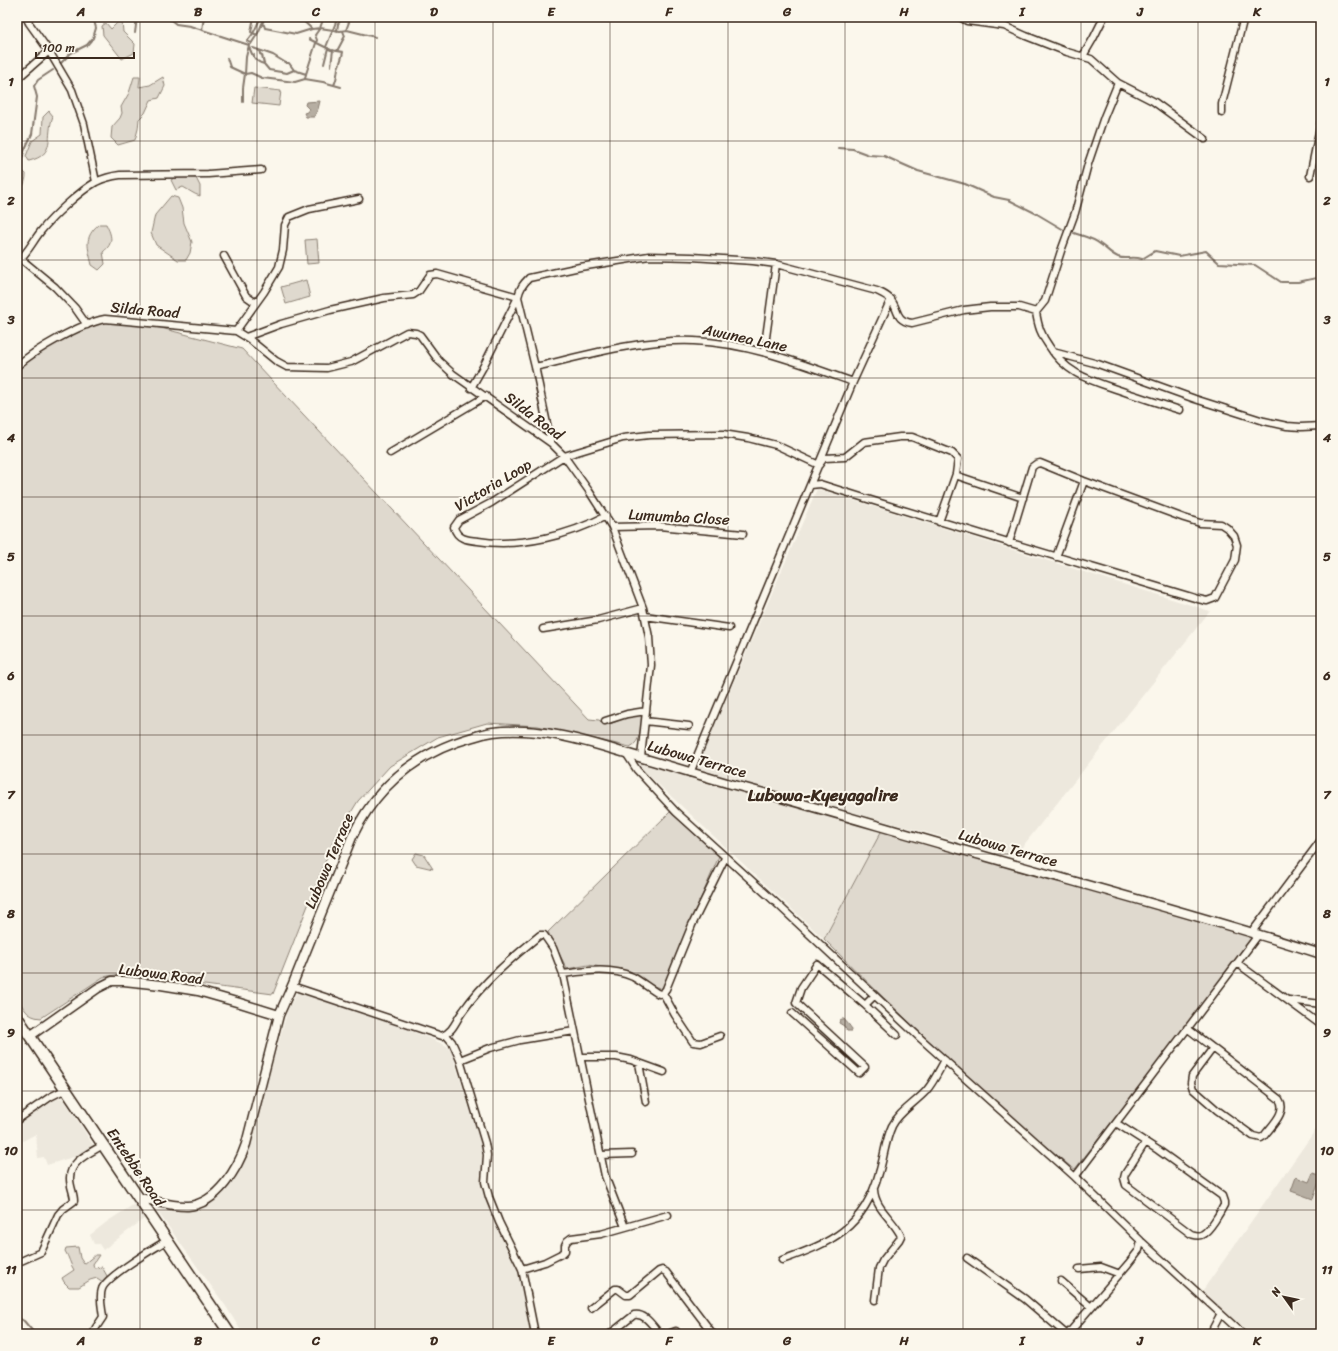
<svg xmlns="http://www.w3.org/2000/svg" width="1338" height="1351" font-family="Sriracha,sans-serif">
	<style>
		.built { fill: #ede8dd }
		.green { fill: #dfd9ce; stroke: #8d8276 }
		.water { fill: #b6aea2; stroke: #85796d }
		.lines { fill: none; stroke-linecap: round; stroke-linejoin: round }
		.stream { stroke: #85796d; stroke-width: 2 }
		.minor-casing { stroke: #3b2a1e; stroke-width: 9 }
		.tertiary-casing { stroke: #3b2a1e; stroke-width: 11 }
		.primary-casing { stroke: #3b2a1e; stroke-width: 13 }
		.minor { stroke: #fbf7ec; stroke-width: 6 }
		.tertiary { stroke: #fbf7ec; stroke-width: 8 }
		.primary { stroke: #fbf7ec; stroke-width: 10 }
		.grid { fill: none; stroke: #3b2a1e; stroke-width: 1; stroke-opacity: 0.55 }
		.labels { text-anchor: middle; dominant-baseline: central; stroke-width: 4; stroke-linejoin: round; paint-order: stroke }
		.street-label { font-size: 15px; fill: #3b2a1e; stroke: #fbf7ec }
		.quarter-label { font-size: 17px; font-weight: bold; fill: #3b2a1e; stroke: #fbf7ec }
		.neatline { fill: none; stroke: #3b2a1e; stroke-width: 1.5 }
		.grid-label { font-size: 13px; text-anchor: middle; font-weight: bold; fill: #3b2a1e }
	</style>
	<rect width="100%" height="100%" fill="#fbf7ec"/>
	<filter id="ink" filterUnits="userSpaceOnUse"><feTurbulence type="fractalNoise" baseFrequency=".025" numOctaves="2"/><feDisplacementMap in="SourceGraphic" scale="8" xChannelSelector="R" yChannelSelector="G"/><feConvolveMatrix kernelMatrix="1 2 1 2 8 2 1 2 1" color-interpolation-filters="sRGB"/></filter>
	<g filter="url(#ink)">
		<!-- built -->
		<path class="built" d="M 817,489 L 1210,611 L 1015,856 L 695,771 Z
			M 639,763 L 643,763 L 856,824 L 882,830 L 824,939 L 643,770 L 639,766 Z
			M 298,991 L 351,1008 L 427,1037 L 447,1046 L 452,1053 L 482,1148 L 482,1182 L 494,1221 L 518,1272 L 531,1334 L 243,1334 L 225,1305 L 152,1204 L 167,1210 L 184,1212 L 208,1205 L 223,1194 L 234,1178 L 245,1157 L 250,1142 L 288,1009 Z
			M 63,1098 L 95,1148 L 76,1161 L 73,1157 L 47,1165 L 44,1157 L 38,1158 L 36,1134 L 19,1143 L 17,1139 L 17,1122 L 48,1101 Z
			M 1321,1122 L 1321,1334 L 1245,1334 L 1203,1290 Z
			M 136,1203 L 145,1218 L 103,1250 L 99,1244 L 94,1244 L 90,1235 L 108,1221 Z"/>
		<!-- green -->
		<path class="green" d="M 122,21 L 123,32 L 135,44 L 134,53 L 122,59 L 103,35 L 102,26 L 106,23 L 111,29 L 118,22 Z
			M 134,77 L 140,77 L 139,87 L 150,85 L 163,77 L 165,86 L 159,98 L 151,100 L 145,113 L 139,119 L 138,129 L 135,140 L 118,145 L 111,138 L 112,127 L 120,118 L 122,113 L 121,107 L 129,93 Z
			M 254,88 L 281,91 L 279,106 L 252,103 Z
			M 49,111 L 53,116 C 45,137 57,154 29,161 L 26,156 L 32,141 L 42,134 L 43,117 Z
			M 24,172 L 26,174 C 26,183 22,189 17,197 L 17,185 L 20,173 Z
			M 186,177 L 196,178 L 200,186 L 200,196 C 193,194 189,190 183,187 L 176,190 L 171,180 L 174,178 Z
			M 171,196 L 178,198 L 182,208 L 184,223 L 192,242 L 190,253 L 186,260 L 178,260 L 156,245 L 151,233 L 155,215 Z
			M 99,224 L 106,224 C 112,236 114,243 103,252 L 105,264 L 99,270 L 92,265 C 88,247 83,238 99,224 Z
			M 317,239 L 319,263 L 307,264 L 305,240 Z
			M 306,280 L 310,297 L 286,304 L 281,287 Z
			M 104,320 L 161,328 L 242,349 L 589,719 L 599,720 L 604,724 L 610,724 L 625,718 L 642,714 L 643,717 C 640,728 641,742 630,747 L 538,726 L 487,723 L 438,737 L 390,766 L 358,801 L 333,842 L 273,994 L 121,974 L 103,977 L 41,1018 C 26,1017 24,1008 17,997 L 17,370 L 41,351 L 78,331 Z
			M 670,812 L 719,856 L 662,989 L 649,984 L 630,971 L 588,965 L 567,969 L 548,932 Z
			M 882,830 L 1255,938 L 1075,1169 L 1071,1167 C 985,1095 903,1018 824,939 Z
			M 416,853 L 424,855 L 433,869 L 416,865 L 412,859 Z
			M 78,1247 L 80,1258 L 84,1264 L 95,1255 L 99,1255 L 93,1264 L 94,1268 L 102,1267 L 107,1276 L 103,1282 L 97,1278 L 90,1280 L 79,1287 L 69,1287 L 64,1282 L 62,1278 L 74,1270 C 70,1264 69,1257 65,1251 L 66,1248 Z"/>
		<!-- water -->
		<path class="water" d="M 320,101 L 318,109 L 314,117 L 306,117 L 304,113 L 307,112 L 309,109 L 305,105 L 306,102 Z
			M 842,1019 L 844,1019 C 847,1023 852,1027 852,1031 L 847,1031 L 844,1026 L 839,1023 L 840,1020 Z
			M 1313,1173 L 1321,1176 L 1313,1199 L 1291,1191 L 1296,1177 L 1309,1182 Z"/>
		<g class="lines">
			<!-- stream -->
			<path class="stream" d="M 167,17 L 176,24 L 190,26 L 249,45 L 246,57 L 245,74 L 251,73 L 262,78 L 295,82 L 305,79 L 323,82 L 341,87
				M 254,17 L 251,32 L 257,35
				M 299,17 L 312,29
				M 262,24 L 264,25 L 265,28 L 296,34 L 312,29 L 320,28 L 340,31 L 347,30 L 375,37
				M 202,30 L 204,17
				M 346,30 L 351,17
				M 337,31 L 338,24 L 343,17
				M 135,33 L 137,17
				M 309,39 L 331,50 L 343,52 C 342,58 340,63 338,68 C 337,74 337,79 334,85
				M 251,43 L 247,41 C 255,34 256,26 261,17
				M 251,44 L 258,33 L 265,17
				M 249,47 L 252,54 L 254,55 L 254,57 C 256,61 260,63 264,64
				M 326,47 L 338,17
				M 253,48 L 273,55 L 286,63 L 289,63 L 294,70 L 306,74 L 305,79
				M 259,50 L 260,54 L 262,55 L 264,64 L 269,70 L 287,73 L 294,70
				M 337,51 L 345,36 L 343,31
				M 227,58 L 230,67 L 245,74 L 243,88 L 243,102
				M 324,64 L 328,48
				M 59,65 L 71,53 L 87,45 L 93,38 L 96,28 L 93,17
				M 331,66 L 333,50
				M 306,74 L 317,40 L 315,35 L 320,28 L 324,17
				M 838,148 L 853,149 L 869,155 L 884,156 L 918,171 L 965,184 L 994,197 L 1009,200 L 1037,214 L 1064,230
				M 17,174 L 25,149 L 32,134 L 37,97 L 34,86 L 38,80 L 53,70
				M 1074,233 C 1082,236 1093,238 1100,244 C 1106,248 1111,254 1118,257 C 1126,260 1132,256 1142,259 L 1155,251 L 1179,256 L 1206,251 L 1219,263 L 1255,265 L 1281,282 L 1298,282 L 1321,277
				M 17,1317 L 24,1321 L 35,1334"/>
			<!-- minor casing -->
			<g class="minor-casing">
				<path id="minor" d="M 26,17 L 29,23 L 49,51 L 72,90 L 84,124 L 96,182
					M 960,17 L 967,21 L 1004,26 L 1026,36 L 1067,52 L 1091,59 L 1118,83 L 1153,101 L 1205,139
					M 1083,56 L 1093,39 L 1104,17
					M 17,79 L 49,51
					M 1222,113 L 1222,104 L 1244,17
					M 1310,176 L 1321,122
					M 224,256 L 246,296 L 256,303
					M 21,259 L 55,287 L 75,308 L 87,325
					M 17,262 C 27,254 33,241 41,231 C 53,216 80,191 96,182 C 104,178 112,176 120,175 L 208,174 L 261,170
					M 1036,312 C 1038,326 1041,335 1049,346 C 1066,374 1090,380 1119,390 C 1140,397 1160,404 1180,410
					M 236,331 L 264,292 L 279,267 L 283,250 L 285,225 L 289,217 L 309,209 L 359,199
					M 246,337 L 281,324 L 330,310 L 384,298 L 413,295 L 419,291 L 430,275 L 437,274 L 518,297 L 483,367 L 471,388
					M 764,352 L 776,264
					M 1053,352 L 1098,364 L 1195,399 L 1264,421 L 1287,426 L 1301,427 L 1321,426
					M 17,366 C 36,349 80,324 105,319 L 236,331 L 249,339 L 276,361 L 287,367 L 327,368 L 351,362 L 407,332 L 416,333 L 420,335 L 439,361 L 453,374 L 551,443 L 564,456 L 589,491 L 612,527 L 643,608 L 649,637 L 651,665 L 641,757
					M 535,367 C 587,355 641,339 694,341 C 749,343 802,364 853,382
					M 551,443 L 536,371 L 518,297 C 520,288 523,284 529,278 L 580,267 L 649,256 L 692,257 L 753,261 L 776,264 L 877,291 C 881,293 886,295 889,298 C 900,308 893,320 912,323 L 964,310 L 990,307 L 1019,307 L 1036,312 L 1045,301 L 1061,251 L 1075,213 L 1088,164 L 1104,117 L 1118,83
					M 390,453 L 486,396
					M 811,485 L 820,484 C 945,524 1072,561 1198,599 L 1207,601 L 1215,598 L 1235,560 L 1237,545 L 1234,536 L 1227,528 L 1221,524 L 1200,523 L 1184,518 L 1084,481 L 1040,463 L 1036,464 L 1032,467 L 1009,543
					M 606,516 C 570,535 520,548 478,541 C 467,540 457,539 454,527 L 459,520 L 491,503 L 564,456 L 623,438 L 649,435 L 723,434 L 748,438 L 776,445 L 819,465 L 824,458 L 845,457 L 864,442 L 900,437 L 912,437 L 952,453 L 958,459 L 956,474 L 958,476 L 1023,498
					M 939,522 L 956,474
					M 612,527 L 659,526 L 743,534
					M 1056,557 L 1084,481
					M 645,616 L 729,628
					M 543,629 L 598,620 L 643,608
					M 605,721 L 627,714 L 646,711
					M 645,721 L 689,726
					M 626,753 L 637,770 L 676,812 L 773,900 L 920,1038 L 1075,1177 L 1141,1241 L 1243,1334
					M 690,773 L 853,382 L 891,299
					M 1252,932 L 1321,840
					M 1237,963 L 1321,1025
					M 563,974 C 586,971 611,967 633,977 C 642,982 650,989 659,994 L 663,993 L 666,989 L 692,925 L 725,858
					M 292,986 L 442,1036 C 454,1031 456,1020 463,1011 C 484,981 512,958 540,935 L 544,935 L 553,948 L 563,974 L 605,1176 L 625,1227
					M 663,993 L 675,1015 L 693,1042 L 701,1043 L 720,1036
					M 874,996 L 865,1005 L 897,1035
					M 1289,1000 L 1321,1004
					M 792,1013 L 859,1073 L 865,1067 L 796,1003 L 801,988 L 817,964 L 865,1005
					M 1187,1028 L 1279,1099 C 1288,1112 1271,1126 1264,1136 L 1261,1138 L 1253,1136 L 1217,1110 L 1193,1089 L 1191,1083 L 1192,1076 L 1213,1048
					M 446,1035 L 452,1042 L 460,1060 L 485,1143 L 487,1155 L 485,1182 L 489,1197 L 499,1222 L 522,1269 L 535,1334
					M 581,1057 L 616,1057 L 631,1060 L 664,1072
					M 460,1060 L 490,1048 L 520,1040 L 574,1031
					M 639,1063 L 646,1102
					M 17,1120 L 50,1097 L 66,1089
					M 1116,1123 L 1158,1150 L 1222,1196 L 1224,1202 L 1224,1205 C 1220,1213 1210,1230 1203,1234 C 1199,1237 1195,1235 1191,1234 L 1126,1185 L 1124,1178 L 1125,1174 L 1145,1143
					M 601,1155 L 632,1154
					M 1075,1177 L 1259,934
					M 874,1190 C 875,1209 894,1220 901,1236 L 899,1240 L 883,1260 L 879,1268 L 875,1300
					M 967,1258 L 1025,1299 L 1066,1334
					M 782,1260 C 831,1243 864,1228 879,1173 C 884,1158 885,1141 892,1126 C 899,1112 915,1103 926,1091 C 934,1082 939,1070 945,1060
					M 21,1261 L 41,1252 L 58,1215 L 63,1209 L 74,1201 C 74,1193 70,1187 70,1179 C 69,1161 90,1153 103,1145
					M 522,1269 L 545,1262 L 563,1253 L 565,1251 L 565,1245 L 567,1241 L 571,1238 L 601,1234 L 668,1215
					M 1079,1269 L 1101,1267 L 1120,1274
					M 1061,1281 L 1091,1307
					M 591,1308 L 615,1289 L 618,1289 L 626,1295 L 630,1295 L 659,1271 L 662,1270 L 666,1272 L 713,1334
					M 94,1334 L 95,1329 L 103,1317 C 102,1308 99,1297 102,1289 C 106,1277 154,1248 166,1241
					M 610,1334 L 634,1315 C 645,1313 652,1325 658,1332
					M 653,1334 L 658,1332 L 665,1334
					M 668,1334 L 676,1331
					M 1068,1334 L 1128,1264 L 1139,1250 L 1141,1241
					M 1210,1334 L 1220,1315"/>
			</g>
			<!-- tertiary casing -->
			<g class="tertiary-casing">
				<path id="tertiary" d="M 30,1036 L 98,988 L 112,981 L 124,981 L 161,985 L 198,991 L 240,1003 L 279,1015
					M 139,1198 C 153,1200 173,1207 188,1206 C 217,1204 238,1168 246,1144 L 279,1015 L 292,986 L 352,837 C 377,785 418,752 473,737 C 479,735 486,733 493,732 C 537,727 580,739 622,752 C 657,762 692,773 727,783 C 813,806 898,832 984,856 C 1096,888 1209,918 1321,954"/>
			</g>
			<!-- primary casing -->
			<g class="primary-casing">
				<path id="primary" d="M 17,1017 L 230,1334"/>
			</g>
			<!-- minor -->
			<use href="#minor" class="minor"/>
			<!-- tertiary -->
			<use href="#tertiary" class="tertiary"/>
			<!-- primary -->
			<use href="#primary" class="primary"/>
		</g>
	</g>
	<!-- grid -->
	<path class="grid" d="M 140,17 L 140,1334M 257,17 L 257,1334M 375,17 L 375,1334M 493,17 L 493,1334M 610,17 L 610,1334M 728,17 L 728,1334M 845,17 L 845,1334M 963,17 L 963,1334M 1081,17 L 1081,1334M 1198,17 L 1198,1334M 17,141 L 1321,141M 17,260 L 1321,260M 17,378 L 1321,378M 17,497 L 1321,497M 17,616 L 1321,616M 17,735 L 1321,735M 17,854 L 1321,854M 17,973 L 1321,973M 17,1091 L 1321,1091M 17,1210 L 1321,1210"/>
	<g class="labels">
		<!-- street labels -->
		<g class="street-label">
			<text transform="translate(145 310) rotate(5)">Silda Road</text>
			<text transform="translate(745 338) rotate(12)">Awunea Lane</text>
			<text transform="translate(534 416) rotate(37)">Silda Road</text>
			<text transform="translate(493 485) rotate(-31)">Victoria Loop</text>
			<text transform="translate(679 517) rotate(3)">Lumumba Close</text>
			<text transform="translate(697 759) rotate(16)">Lubowa Terrace</text>
			<text transform="translate(1008 848) rotate(16)">Lubowa Terrace</text>
			<text transform="translate(329 861) rotate(-67)">Lubowa Terrace</text>
			<text transform="translate(161 974) rotate(7)">Lubowa Road</text>
			<text transform="translate(136 1167) rotate(56)">Entebbe Road</text>
		</g>
		<!-- quarter labels -->
		<g class="quarter-label">
			<text x="823" y="795">Lubowa-Kyeyagalire</text>
		</g>
	</g>
	<!-- margin -->
	<rect width="1338" height="1351" fill="none" stroke="#fbf7ec" stroke-width="44"/>
	<!-- north arrow -->
	<g transform="translate(1284 1297) rotate(303)" stroke="#fbf7ec" stroke-width="3" paint-order="stroke">
	<path d="M0-3L7 15L0 10L-7 15Z" fill="#3b2a1e"/>
	<text y="-6" font-size="11" font-weight="bold" text-anchor="middle" fill="#3b2a1e">N</text>
	</g>
	<!-- scale -->
	<path d="M36 52v6h98v-6" fill="none" stroke="#3b2a1e" stroke-width="2"/>
	<text x="42" y="52" font-size="12" fill="#3b2a1e" stroke="#fbf7ec" stroke-width="3" paint-order="stroke">100 m</text>
	<rect x="22" y="22" width="1294" height="1307" class="neatline"/>
	<g class="grid-label">
		<text x="81" y="16">A</text>
		<text x="198" y="16">B</text>
		<text x="316" y="16">C</text>
		<text x="434" y="16">D</text>
		<text x="551" y="16">E</text>
		<text x="669" y="16">F</text>
		<text x="787" y="16">G</text>
		<text x="904" y="16">H</text>
		<text x="1022" y="16">I</text>
		<text x="1140" y="16">J</text>
		<text x="1257" y="16">K</text>
		<text x="11" y="86">1</text>
		<text x="1327" y="86">1</text>
		<text x="11" y="205">2</text>
		<text x="1327" y="205">2</text>
		<text x="11" y="324">3</text>
		<text x="1327" y="324">3</text>
		<text x="11" y="442">4</text>
		<text x="1327" y="442">4</text>
		<text x="11" y="561">5</text>
		<text x="1327" y="561">5</text>
		<text x="11" y="680">6</text>
		<text x="1327" y="680">6</text>
		<text x="11" y="799">7</text>
		<text x="1327" y="799">7</text>
		<text x="11" y="918">8</text>
		<text x="1327" y="918">8</text>
		<text x="11" y="1037">9</text>
		<text x="1327" y="1037">9</text>
		<text x="11" y="1155">10</text>
		<text x="1327" y="1155">10</text>
		<text x="11" y="1274">11</text>
		<text x="1327" y="1274">11</text>
		<text x="81" y="1345">A</text>
		<text x="198" y="1345">B</text>
		<text x="316" y="1345">C</text>
		<text x="434" y="1345">D</text>
		<text x="551" y="1345">E</text>
		<text x="669" y="1345">F</text>
		<text x="787" y="1345">G</text>
		<text x="904" y="1345">H</text>
		<text x="1022" y="1345">I</text>
		<text x="1140" y="1345">J</text>
		<text x="1257" y="1345">K</text>
	</g>
</svg>
